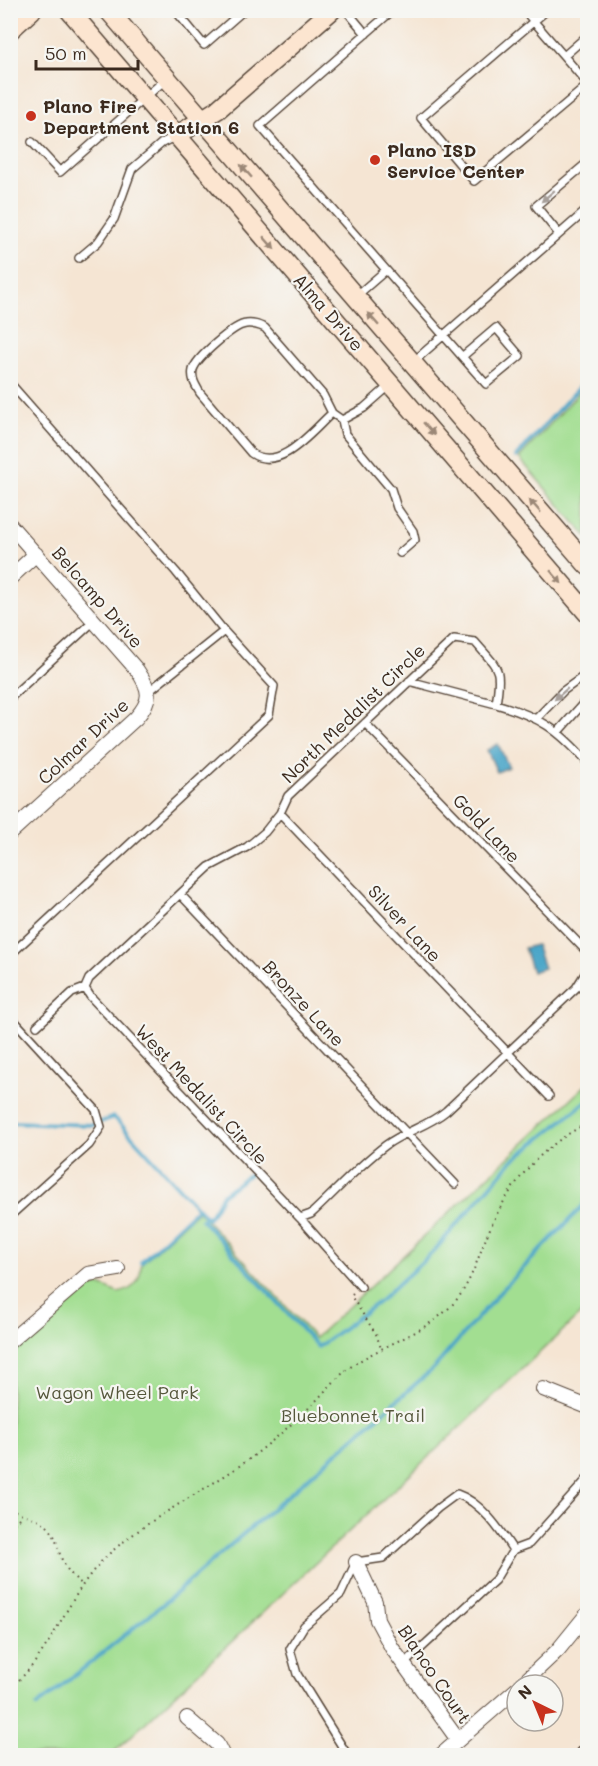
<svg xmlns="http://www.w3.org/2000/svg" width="598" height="1766" font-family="Mali,sans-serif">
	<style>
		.green { fill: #a2de91; stroke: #6e8458; stroke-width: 1.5 }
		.water { fill: #4aa5c8; stroke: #426873; stroke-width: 1.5 }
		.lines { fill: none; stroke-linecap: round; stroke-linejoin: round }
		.stream { stroke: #4aa5c8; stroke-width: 4 }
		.lane-casing { stroke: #574639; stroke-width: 10 }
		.street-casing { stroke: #574639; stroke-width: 16 }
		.secondary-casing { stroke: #574639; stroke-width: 21 }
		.path { stroke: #574639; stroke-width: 2; stroke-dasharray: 1.5 4.5; stroke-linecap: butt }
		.lane { stroke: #fff; stroke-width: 7 }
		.street { stroke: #fff; stroke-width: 14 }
		.secondary { stroke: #fce5d0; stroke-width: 18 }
		.oneway { fill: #9c8877 }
		.oneway2 { fill: #a79f9a }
		.poi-dot { fill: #c8321e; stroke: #f6f6f2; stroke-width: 2 }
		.labels { text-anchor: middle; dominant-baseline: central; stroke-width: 4.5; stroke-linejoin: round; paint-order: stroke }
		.poi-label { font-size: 18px; font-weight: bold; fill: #3b2a1e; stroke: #f6f6f2; text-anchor: start }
		.street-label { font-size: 18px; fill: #3b2a1e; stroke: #f6f6f2 }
		.park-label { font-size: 18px; fill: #55573b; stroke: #f6f6f2 }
	</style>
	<rect width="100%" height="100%" fill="#f6f6f2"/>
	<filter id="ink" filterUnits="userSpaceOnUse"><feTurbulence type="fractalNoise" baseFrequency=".0167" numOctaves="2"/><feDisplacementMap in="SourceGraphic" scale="12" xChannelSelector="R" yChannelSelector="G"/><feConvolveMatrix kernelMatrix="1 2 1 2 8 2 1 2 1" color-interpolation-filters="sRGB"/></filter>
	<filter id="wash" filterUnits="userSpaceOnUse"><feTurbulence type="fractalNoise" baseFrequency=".008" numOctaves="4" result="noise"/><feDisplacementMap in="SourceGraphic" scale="24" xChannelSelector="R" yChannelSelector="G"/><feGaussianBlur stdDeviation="1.35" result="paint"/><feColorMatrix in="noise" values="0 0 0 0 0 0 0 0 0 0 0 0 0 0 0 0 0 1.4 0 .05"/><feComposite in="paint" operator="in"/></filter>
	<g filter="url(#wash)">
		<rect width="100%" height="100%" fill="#f5e5d3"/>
		<!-- green -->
		<path class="green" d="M 587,384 L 587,537 L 519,458 Z
			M 587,1084 L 587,1308 L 111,1755 L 11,1755 L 11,1356 L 86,1287 L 100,1285 L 118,1293 C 135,1290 141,1280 141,1264 L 198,1211 L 315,1338 Z"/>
		<!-- water -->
		<path class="water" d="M 498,744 L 509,767 L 497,772 L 487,750 Z
			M 536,945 L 544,968 L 532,972 L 524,948 Z"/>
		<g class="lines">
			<!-- stream -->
			<path class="stream" d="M 516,457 L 588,377
				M 10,1122 L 93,1125 L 114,1117 L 205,1216 L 202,1220 L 318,1347 L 381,1300 L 434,1251 L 512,1161 L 588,1100
				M 206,1216 L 208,1219 L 223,1194 L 254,1171
				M 141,1262 L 198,1208
				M 37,1706 L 163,1604 L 434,1368 L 501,1291 L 583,1206 L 588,1194"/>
		</g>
	</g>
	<g filter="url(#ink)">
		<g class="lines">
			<!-- lane casing -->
			<g class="lane-casing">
				<path id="lane" d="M 175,10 L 204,45 L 244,10
					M 346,10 L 366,34
					M 393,10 L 260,126 L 486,384 L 520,356 L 496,328 L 463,356
					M 524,10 L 588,84
					M 547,10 L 421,118 L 474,181 L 588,85
					M 564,56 L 588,35
					M 32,142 L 60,172 L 166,79
					M 559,234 L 536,206 L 588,162
					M 79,258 L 98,242 L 114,219 L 132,169 L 162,143 L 176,136
					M 355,297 L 385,271
					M 413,362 L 588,209
					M 10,383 L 176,572 L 224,631 L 148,692
					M 332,413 L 323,395 L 265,328 C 258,325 253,323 246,324 C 234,325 196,358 193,370 C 191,379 196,386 200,393 L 251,453 C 280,473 311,432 332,413 L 342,420 L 364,408 L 389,386
					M 342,420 L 345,434 L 391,489 L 397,508 L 413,531 L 415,540 L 400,553
					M 409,681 L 496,704
					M 10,698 L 94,621
					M 537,718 L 563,691 L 588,673
					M 365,723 L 588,953
					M 558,732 L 588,698
					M 280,813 L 549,1096
					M 180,894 L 455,1184
					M 10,955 L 269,715 L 274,686 L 224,631
					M 85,988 L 89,979 L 209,867 L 247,847 L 265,832 L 280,813 L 288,796 L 454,639 L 475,642 C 499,670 502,667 496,704 C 540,717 557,728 588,763
					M 85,988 L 90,996 L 300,1218 L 361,1287
					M 10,1016 L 96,1110 L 101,1127 L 89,1145 L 10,1216
					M 37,1026 L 72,993 L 85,988
					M 300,1218 L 311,1214 C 335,1192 359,1165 386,1145 C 405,1131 428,1126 446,1111 L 576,988 L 588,969
					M 513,1550 L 529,1544 L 588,1478
					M 348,1756 L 297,1674 L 290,1649 L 304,1626 L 341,1594 L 356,1562 L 383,1558 L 438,1508 L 457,1494 C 481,1502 500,1530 513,1550 L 495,1580 L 404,1664
					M 576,1756 L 588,1745"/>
			</g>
			<!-- street casing -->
			<g class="street-casing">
				<path id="street" d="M 10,525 L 137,670 C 151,690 152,700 136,718 L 10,833
					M 10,578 L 36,554
					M 10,1341 L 88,1274 L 118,1269
					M 543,1389 L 588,1407
					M 356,1562 L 375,1602 L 377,1620 L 392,1648 L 458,1740
					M 521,1685 L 558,1650 L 588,1613
					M 187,1718 L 217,1744 L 223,1756
					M 440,1756 L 517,1689"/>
			</g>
			<!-- secondary casing -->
			<g class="secondary-casing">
				<path id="secondary" d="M 69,10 L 588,614
					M 108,10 L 588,566
					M 10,30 L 32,10
					M 176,136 L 217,110 L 332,10"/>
			</g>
			<!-- path -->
			<path class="path" d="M 353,1294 L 351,1296 L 376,1334 L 382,1351
				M 10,1507 C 23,1518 37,1515 47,1526 C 57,1535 57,1548 62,1560 C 67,1571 74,1578 83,1585
				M 10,1528 L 20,1517
				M 10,1688 C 54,1653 68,1590 110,1553 C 153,1515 206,1491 252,1457 C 273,1441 292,1424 311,1406 C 323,1394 335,1379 349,1368 C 383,1343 421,1337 453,1304 C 472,1283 478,1256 489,1231 C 509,1184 541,1146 588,1123"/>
			<!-- lane -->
			<use href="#lane" class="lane"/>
			<!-- street -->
			<use href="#street" class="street"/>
			<!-- secondary -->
			<use href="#secondary" class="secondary"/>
		</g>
		<!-- one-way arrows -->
		<defs><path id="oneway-solid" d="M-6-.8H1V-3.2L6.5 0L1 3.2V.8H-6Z" transform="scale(1.5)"/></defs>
		<g class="oneway">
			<use href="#oneway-solid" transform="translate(246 171) rotate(-131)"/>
			<use href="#oneway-solid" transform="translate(269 243) rotate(49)"/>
			<use href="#oneway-solid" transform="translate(373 319) rotate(-131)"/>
			<use href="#oneway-solid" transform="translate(429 429) rotate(49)"/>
			<use href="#oneway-solid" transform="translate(535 506) rotate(-131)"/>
			<use href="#oneway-solid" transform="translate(556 577) rotate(49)"/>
		</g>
		<g class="oneway2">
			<use href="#oneway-solid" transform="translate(548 196) rotate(139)"/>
			<use href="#oneway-solid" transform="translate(561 694) rotate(139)"/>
		</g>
	</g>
	<!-- markers -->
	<g class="poi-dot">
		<circle cx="31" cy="116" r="6"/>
		<circle cx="375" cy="160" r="6"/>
	</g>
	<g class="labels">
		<!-- poi labels -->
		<g class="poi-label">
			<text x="43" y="106">Plano Fire<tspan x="43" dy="21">Department Station 6</tspan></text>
			<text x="387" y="150">Plano ISD<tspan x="387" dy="21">Service Center</tspan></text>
		</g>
		<!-- street labels -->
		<g class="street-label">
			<text transform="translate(329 312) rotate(49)">Alma Drive</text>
			<text transform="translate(98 597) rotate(49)">Belcamp Drive</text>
			<text transform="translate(353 713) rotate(-44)">North Medalist Circle</text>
			<text transform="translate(83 741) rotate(-43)">Colmar Drive</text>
			<text transform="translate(487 828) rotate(46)">Gold Lane</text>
			<text transform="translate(405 923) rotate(47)">Silver Lane</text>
			<text transform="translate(304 1003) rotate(47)">Bronze Lane</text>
			<text transform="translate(202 1094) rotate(47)">West Medalist Circle</text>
			<text transform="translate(435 1674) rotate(56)">Blanco Court</text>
		</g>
		<!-- park labels -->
		<g class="park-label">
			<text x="117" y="1392">Wagon Wheel Park</text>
			<text x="353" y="1415">Bluebonnet Trail</text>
		</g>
	</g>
	<!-- margin -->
	<rect width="598" height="1766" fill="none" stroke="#f6f6f2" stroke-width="36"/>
	<!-- north arrow -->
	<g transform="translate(535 1703) rotate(317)"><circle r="28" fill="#f6f6f2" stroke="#aba49d" stroke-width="1.5"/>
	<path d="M0-4.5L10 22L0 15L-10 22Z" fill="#c8321e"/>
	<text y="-9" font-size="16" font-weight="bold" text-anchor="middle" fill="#3b2a1e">N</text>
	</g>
	<!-- scale -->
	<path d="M36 60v9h102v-9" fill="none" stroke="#3b2a1e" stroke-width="3"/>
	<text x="45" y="60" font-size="18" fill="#3b2a1e" stroke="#f6f6f2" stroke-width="4.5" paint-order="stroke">50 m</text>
</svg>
